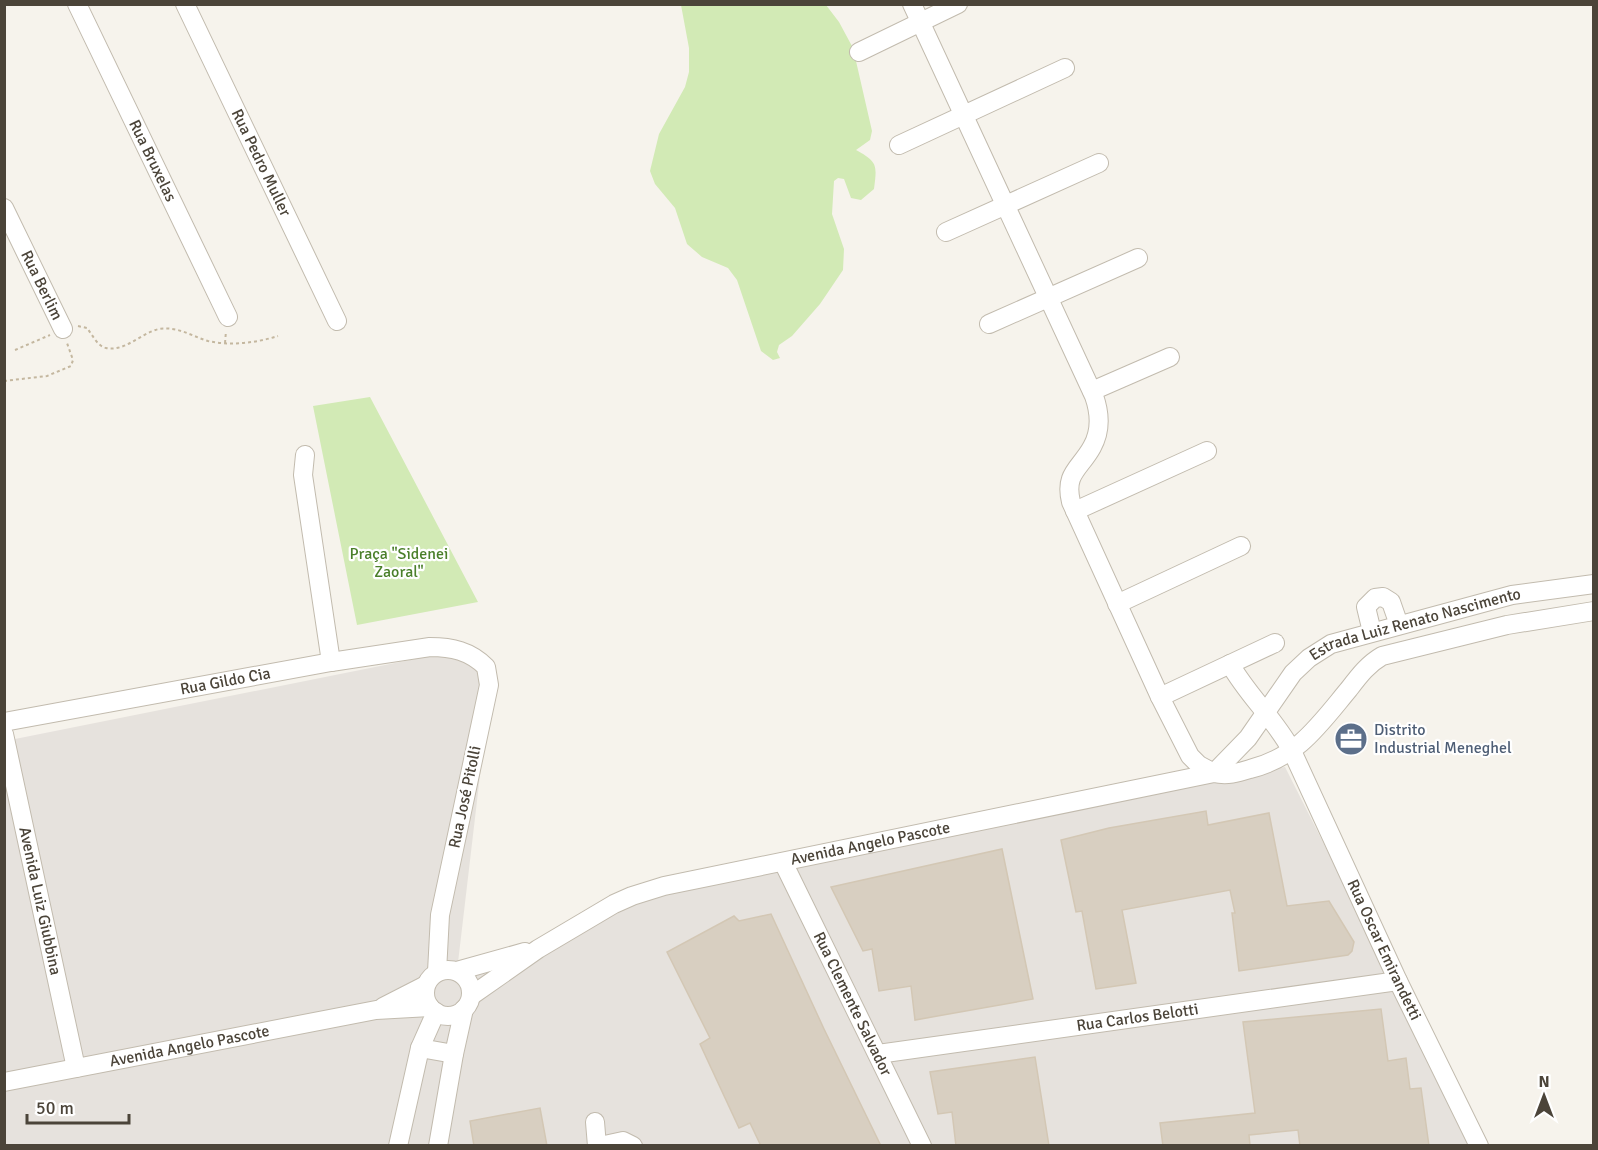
<svg xmlns="http://www.w3.org/2000/svg" width="1598" height="1150" font-family="Signika,sans-serif">
	<style>
		.industrial { fill: #e6e2dd }
		.green { fill: #d2eab5 }
		.building { fill: #d8cfc1; stroke: #d3c7b4; stroke-width: 1.5 }
		.lines { fill: none; stroke-linecap: round; stroke-linejoin: round }
		.minor-casing { stroke: #c2bbae; stroke-width: 20 }
		.path { stroke: #c4b79f; stroke-width: 2; stroke-dasharray: 3 3; stroke-linecap: butt }
		.minor { stroke: #fff; stroke-width: 18 }
		.labels { text-anchor: middle; dominant-baseline: central; stroke-width: 4.5; stroke-linejoin: round; paint-order: stroke }
		.street-label { font-size: 16px; fill: #4b4439; stroke: #fff }
		.park-label { font-size: 16px; fill: #4a7f2a; stroke: #fff }
		.service-label { font-size: 16px; fill: #4e5e75; stroke: #fff; text-anchor: start }
	</style>
	<rect width="100%" height="100%" fill="#f6f3ec"/>
	<!-- industrial -->
	<path class="industrial" d="M 450,652 L 486,672 L 489,699 L 457,971 L 538,949 L 614,904 L 1285,767 L 1476,1145 L 5,1146 L 5,741 Z"/>
	<!-- green -->
	<path class="green" d="M 681,5 L 826,5 L 839,22 L 853,48 L 872,131 L 870,140 L 856,150 C 878,162 877,165 874,189 L 861,200 L 851,198 L 844,179 L 838,178 L 834,181 L 832,214 L 844,249 L 843,270 L 820,304 L 792,336 L 779,345 L 777,352 L 780,358 L 773,360 L 761,351 L 737,280 L 728,268 L 702,257 L 687,244 L 675,208 L 655,184 L 650,171 L 659,134 L 685,87 L 689,72 L 689,48 Z
		M 370,397 L 478,602 L 357,625 L 313,406 Z"/>
	<!-- building -->
	<path class="building" d="M 1206,811 L 1208,825 L 1269,813 L 1287,906 L 1329,901 L 1354,942 L 1352,951 L 1348,955 L 1239,971 L 1232,913 L 1235,913 L 1230,890 L 1122,910 L 1136,983 L 1096,989 L 1082,911 L 1076,912 L 1061,840 L 1109,828 Z
		M 1002,849 L 1033,999 L 915,1020 L 911,986 L 879,991 L 872,949 L 863,951 L 831,887 Z
		M 771,914 L 824,1029 L 881,1146 L 761,1146 L 750,1123 L 739,1128 L 700,1044 L 710,1038 L 667,952 L 734,916 L 739,921 Z
		M 1381,1009 L 1388,1061 L 1406,1058 L 1410,1089 L 1421,1088 L 1429,1146 L 1300,1146 L 1298,1130 L 1249,1135 L 1250,1146 L 1163,1146 L 1160,1123 L 1255,1113 L 1243,1022 Z
		M 1035,1057 L 1049,1146 L 956,1146 L 952,1112 L 938,1114 L 930,1072 Z
		M 540,1108 L 547,1146 L 474,1146 L 470,1121 Z"/>
	<g class="lines">
		<!-- minor casing -->
		<g class="minor-casing">
			<g id="minor">
				<path id="s1" d="M 77,4 L 228,317"/>
				<path id="s2" d="M 185,4 L 337,321"/>
				<path d="M 912,4 L 1094,396 C 1100,413 1101,431 1092,447 C 1080,469 1064,473 1071,502 L 1160,697 L 1190,756 L 1199,765 L 1214,773"/>
				<path d="M 859,52 L 958,4"/>
				<path d="M 899,145 L 1065,68"/>
				<path id="s3" d="M 4,208 L 63,329"/>
				<path d="M 946,232 L 1099,163"/>
				<path d="M 989,324 L 1138,258"/>
				<path d="M 1092,391 L 1170,357"/>
				<path d="M 305,455 L 303,475 L 331,662"/>
				<path d="M 1075,511 L 1207,451"/>
				<path d="M 1117,604 L 1241,546"/>
				<path d="M 1372,632 L 1366,607 L 1375,598 L 1383,597 L 1391,602 L 1399,625"/>
				<path id="s4" d="M 1230,664 C 1248,696 1275,719 1292,751 L 1398,981 L 1479,1146"/>
				<path d="M 1160,697 L 1275,643"/>
				<path id="s5" d="M 4,722 L 331,662 L 430,647 C 452,647 470,651 486,667 L 489,685 L 440,915 L 437,972"/>
				<path id="s6" d="M 4,734 L 76,1068"/>
				<path id="s7" d="M 1214,773 L 1248,738 L 1293,673 L 1309,658 L 1331,644 L 1512,595 L 1594,584"/>
				<path id="s8" d="M 783,862 L 922,1146"/>
				<circle cx="448" cy="993" r="23"/>
				<path d="M 457,971 L 525,952"/>
				<path id="s9" d="M 471,996 L 538,949 L 614,904 L 632,896 L 664,886 L 1214,773 C 1227,776 1237,773 1250,769 C 1298,757 1319,725 1349,689 C 1359,676 1368,664 1382,656 L 1507,625 L 1594,611"/>
				<path d="M 383,1007 L 426,985"/>
				<path d="M 420,1048 L 454,1054"/>
				<path id="s10" d="M 878,1054 L 1398,981"/>
				<path id="s11" d="M 4,1082 L 376,1010 L 430,1007"/>
				<path d="M 595,1122 L 597,1146"/>
				<path d="M 398,1146 L 420,1048 L 436,1012"/>
				<path d="M 438,1146 L 454,1054 L 464,1009"/>
				<path d="M 600,1146 L 623,1141 L 633,1146"/>
			</g>
		</g>
		<!-- path -->
		<path class="path" d="M 78,326 L 87,328 C 92,334 97,346 106,348 C 125,352 141,333 159,329 C 178,326 191,336 208,341 C 230,346 256,343 278,336
			M 225,343 L 226,331
			M 15,350 L 50,335
			M 4,381 L 47,376 L 71,366 L 73,360 L 67,343"/>
		<!-- minor -->
		<use href="#minor" class="minor"/>
	</g>
	<!-- icons -->
	<defs>
		<g id="office-disc" transform="scale(1.725)"><circle r="9.5" fill="#5c6f8a" stroke="#fff"/><path d="M-6-3h4V-5.5h4V-3h4V5H-6ZM-1-4.5V-3h2v-1.5ZM-6 0V1H6V0Z" fill="#fff"/></g>
	</defs>
	<g fill-rule="evenodd">
		<use href="#office-disc" x="1351" y="739"/>
	</g>
	<g class="labels">
		<!-- street labels -->
		<g class="street-label">
			<text stroke="none"><textPath href="#s1" startOffset="174">Rua Bruxelas</textPath></text>
			<text stroke="none"><textPath href="#s2" startOffset="176">Rua Pedro Muller</textPath></text>
			<text stroke="none"><textPath href="#s3" startOffset="86">Rua Berlim</textPath></text>
			<text stroke="none"><textPath href="#s7" startOffset="262">Estrada Luiz Renato Nascimento</textPath></text>
			<text stroke="none"><textPath href="#s5" startOffset="225">Rua Gildo Cia</textPath></text>
			<text transform="translate(465 797) rotate(-78)">Rua José Pitolli</text>
			<text stroke="none"><textPath href="#s9" startOffset="434">Avenida Angelo Pascote</textPath></text>
			<text stroke="none"><textPath href="#s6" startOffset="171">Avenida Luiz Giubbina</textPath></text>
			<text stroke="none"><textPath href="#s4" startOffset="326">Rua Oscar Emirandetti</textPath></text>
			<text stroke="none"><textPath href="#s8" startOffset="158">Rua Clemente Salvador</textPath></text>
			<text stroke="none"><textPath href="#s10" startOffset="262">Rua Carlos Belotti</textPath></text>
			<text stroke="none"><textPath href="#s11" startOffset="189">Avenida Angelo Pascote</textPath></text>
		</g>
		<!-- park labels -->
		<g class="park-label">
			<text x="399" y="554">Praça "Sidenei<tspan x="399" dy="18">Zaoral"</tspan></text>
		</g>
		<!-- service labels -->
		<g class="service-label">
			<text x="1374" y="730">Distrito<tspan x="1374" dy="18">Industrial Meneghel</tspan></text>
		</g>
	</g>
	<!-- border -->
	<rect width="1598" height="1150" fill="none" stroke="#4b4439" stroke-width="12"/>
	<!-- north arrow -->
	<g transform="translate(1544 1096)" stroke="#ffffff" stroke-width="4.5" paint-order="stroke">
	<path d="M0-4.5L10 22L0 15L-10 22Z" fill="#4b4439"/>
	<text y="-9" font-size="16" font-weight="bold" text-anchor="middle" fill="#4b4439">N</text>
	</g>
	<!-- scale -->
	<path d="M27 1114v9h102v-9" fill="none" stroke="#4b4439" stroke-width="3"/>
	<text x="36" y="1114" font-size="18" fill="#4b4439" stroke="#ffffff" stroke-width="4.5" paint-order="stroke">50 m</text>
</svg>
